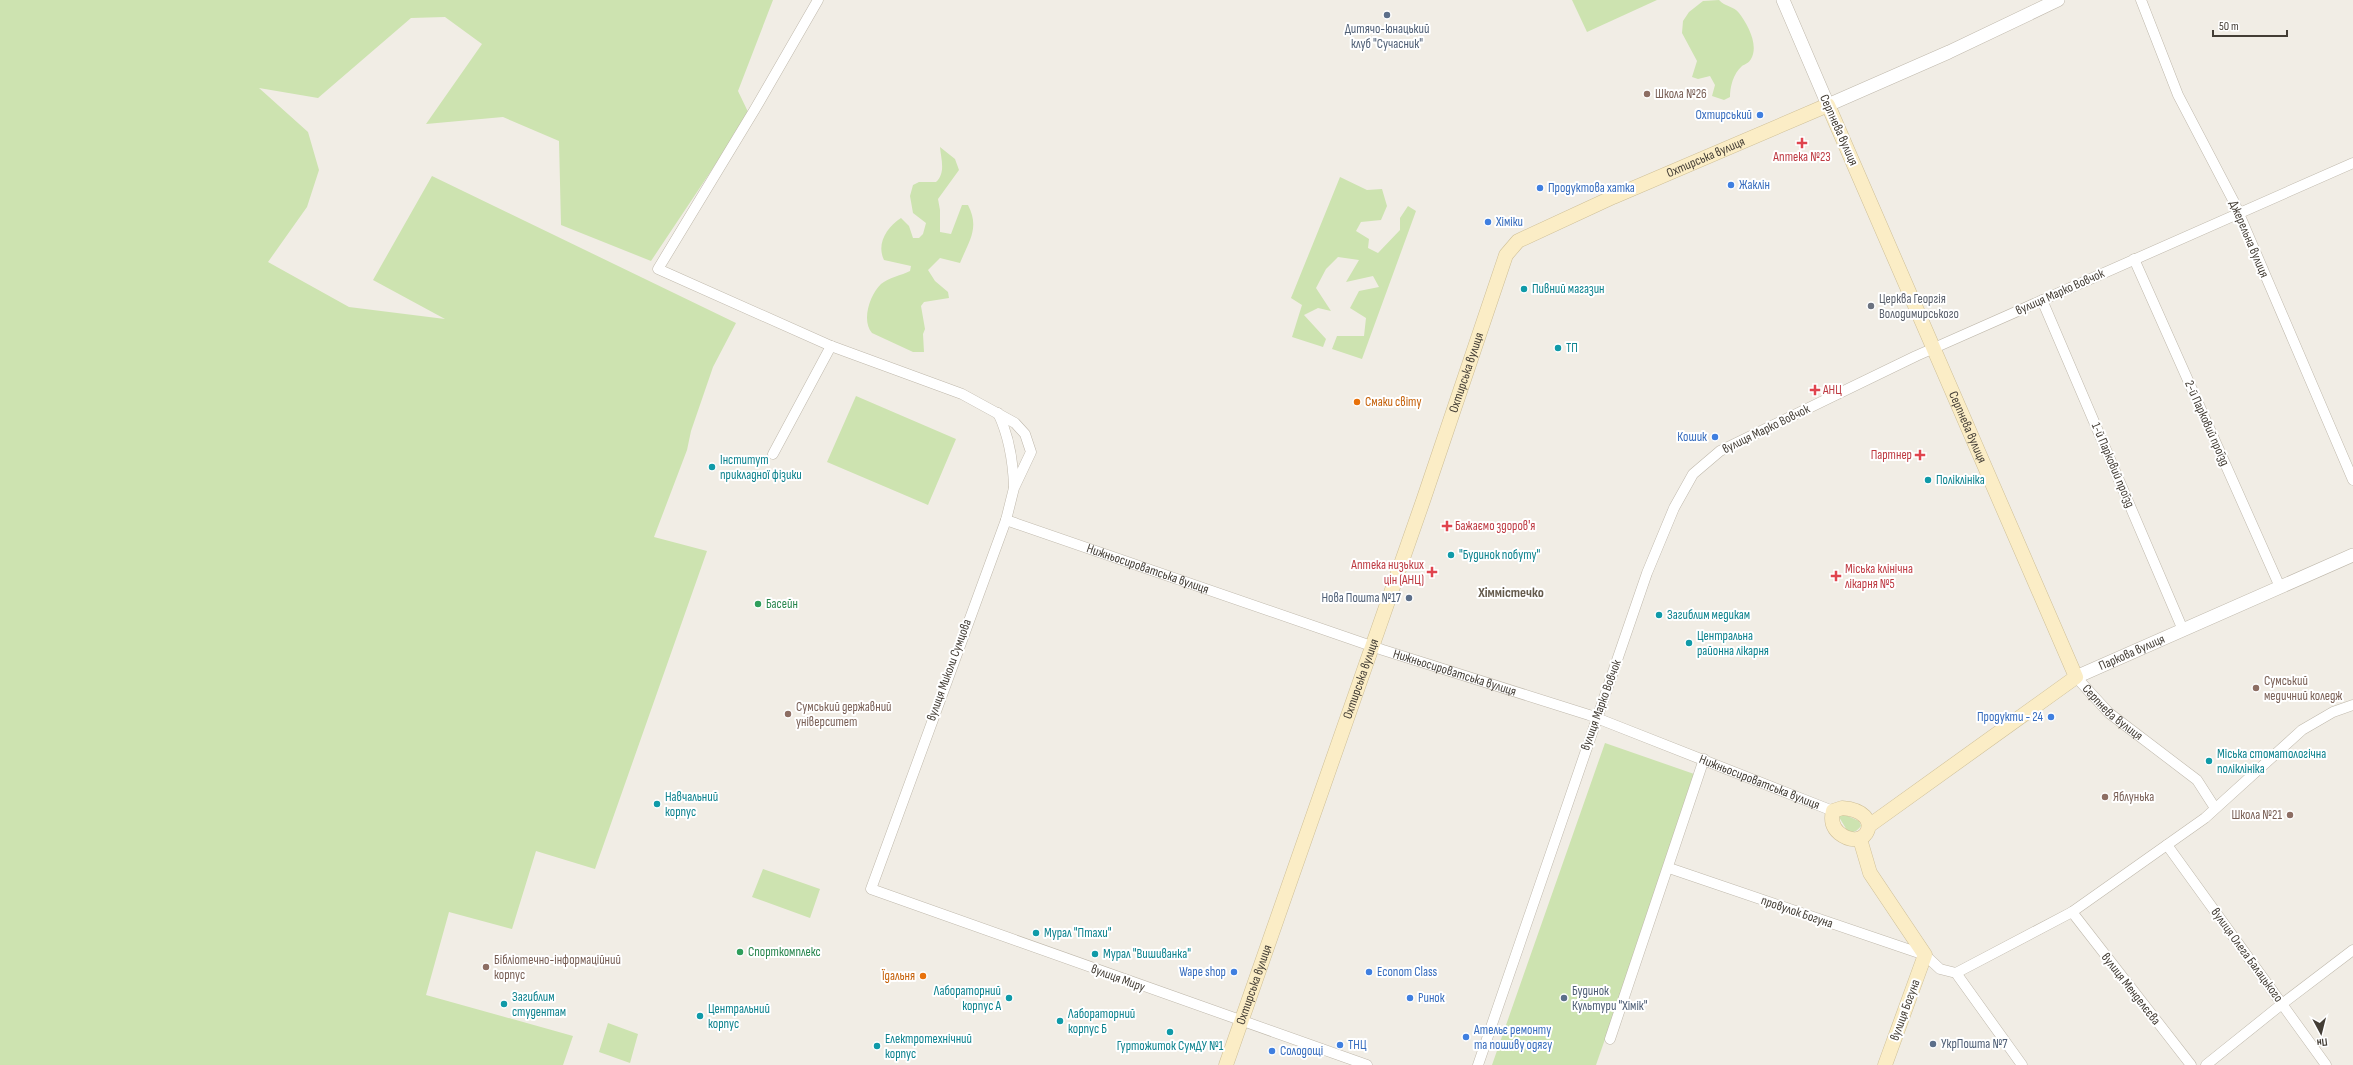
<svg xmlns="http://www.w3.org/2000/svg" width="2353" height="1065" font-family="'Sofia Sans Condensed',sans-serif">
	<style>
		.green { fill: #cde3b0 }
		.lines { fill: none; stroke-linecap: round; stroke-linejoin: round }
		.minor-casing { stroke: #bfb8ab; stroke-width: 11 }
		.tertiary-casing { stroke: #bfb8ab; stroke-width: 14 }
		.secondary-casing { stroke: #cebf97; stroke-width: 15 }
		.minor { stroke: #fff; stroke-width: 10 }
		.tertiary { stroke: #fff; stroke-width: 13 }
		.secondary { stroke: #fbedc6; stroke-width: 14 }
		.service-dot { fill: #5c6f8a; stroke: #fff; stroke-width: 1.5 }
		.education-dot { fill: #8d6e63; stroke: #fff; stroke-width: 1.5 }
		.shop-dot { fill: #3f7fe0; stroke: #fff; stroke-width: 1.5 }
		.health-dot { fill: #e0444e; stroke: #fff; stroke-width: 1.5 }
		.culture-dot { fill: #0f9aa8; stroke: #fff; stroke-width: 1.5 }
		.worship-dot { fill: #6b7280; stroke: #fff; stroke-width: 1.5 }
		.food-dot { fill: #e8710a; stroke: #fff; stroke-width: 1.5 }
		.leisure-dot { fill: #2e9e5b; stroke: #fff; stroke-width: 1.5 }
		.labels { text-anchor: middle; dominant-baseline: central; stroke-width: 4; stroke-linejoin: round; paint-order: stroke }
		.service-label { font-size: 13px; fill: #4e5e75; stroke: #fff; text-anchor: start }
		.education-label { font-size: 13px; fill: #785e54; stroke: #fff; text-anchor: start }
		.shop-label { font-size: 13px; fill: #366cbe; stroke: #fff; text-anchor: start }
		.street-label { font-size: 13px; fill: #433d35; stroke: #fff }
		.health-label { font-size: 13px; fill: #be3a42; stroke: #fff; text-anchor: start }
		.culture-label { font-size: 13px; fill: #0d838f; stroke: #fff; text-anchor: start }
		.worship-label { font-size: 13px; fill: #5b616d; stroke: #fff; text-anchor: start }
		.food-label { font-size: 13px; fill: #c56008; stroke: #fff; text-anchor: start }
		.leisure-label { font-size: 13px; fill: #27864d; stroke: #fff; text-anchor: start }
		.neighbourhood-label { font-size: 14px; font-weight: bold; fill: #655b4d; stroke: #fff }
	</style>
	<rect width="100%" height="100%" fill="#f1ede5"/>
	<!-- green -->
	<path class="green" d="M 0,0 L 773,0 L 738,91 L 749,114 L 651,261 L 561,225 L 559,141 L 503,117 L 426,124 L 482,44 L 445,17 L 411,18 L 318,98 L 259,88 L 308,132 L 319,170 L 307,207 L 268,262 L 349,307 L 445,319 L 373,280 L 432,176 L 736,323 L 713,367 L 691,431 L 687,450 L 654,537 L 707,551 L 595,869 L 536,851 L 512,929 L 449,912 L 426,995 L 573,1036 L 563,1065 L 0,1065 Z
		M 1572,0 L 1657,0 L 1587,32 Z
		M 1719,0 C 1725,7 1734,6 1739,13 C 1748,25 1759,45 1751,59 C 1749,63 1745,64 1742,66 C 1733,74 1730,87 1730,97 L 1724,100 L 1712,96 L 1715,85 L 1710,76 L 1698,79 L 1692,77 L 1697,61 L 1682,33 L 1683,21 L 1689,12 L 1703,1 Z
		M 940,147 L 955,159 L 959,170 L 938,199 L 940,210 L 940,232 L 951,234 L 962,205 L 968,205 C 980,228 969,241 960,263 L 940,258 L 928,270 L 935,281 L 948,292 L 949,298 L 924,302 L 921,306 L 925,329 L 923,334 L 924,352 L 913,352 L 872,333 C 861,321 870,294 881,284 C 888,278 902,275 910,271 L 911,266 L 884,260 C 876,244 887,227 901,218 L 909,226 L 913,238 L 919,238 L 923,234 L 926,223 L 913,213 L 910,196 L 913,185 L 919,182 L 936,182 C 946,173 941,159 940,147 Z
		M 1340,177 L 1367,190 L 1382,189 L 1387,206 L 1381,220 L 1361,222 L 1356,231 L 1369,239 L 1368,248 L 1378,253 L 1400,230 L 1400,218 L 1408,206 L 1416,211 L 1362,359 L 1332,349 L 1337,336 L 1364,336 L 1366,318 L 1350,308 L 1359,291 L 1379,287 L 1373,276 L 1346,282 L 1359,260 L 1338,257 L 1326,269 L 1316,288 L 1331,311 L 1318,308 L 1304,315 L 1326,339 L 1323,347 L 1292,337 L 1302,305 L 1291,298 Z
		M 856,396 L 956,439 L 928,505 L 827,462 Z
		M 1605,743 L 1697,775 L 1596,1065 L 1492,1065 Z
		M 1843,814 L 1859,821 L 1861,826 C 1857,831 1854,833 1848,832 L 1839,817 Z
		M 763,869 L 820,889 L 810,918 L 752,897 Z
		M 608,1023 L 638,1034 L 630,1063 L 599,1052 Z"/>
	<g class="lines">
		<!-- minor casing -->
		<g class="minor-casing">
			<g id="minor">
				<path d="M 818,0 L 755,109 L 658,269 L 831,346 L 962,394 L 1015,423 L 1025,434 L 1031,452 L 1014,488 L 1006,520 L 871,889 L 1367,1065"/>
				<path d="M 2141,0 L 2178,95 L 2234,202 L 2353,480"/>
				<path d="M 2134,259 L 2280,587"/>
				<path d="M 2042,300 L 2183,630"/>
				<path d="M 998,413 C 1009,436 1013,461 1014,486"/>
				<path d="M 773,454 L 831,346"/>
				<path id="s1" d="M 1006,520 L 1383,650 L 1589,715 L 1833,811"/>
				<path id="s2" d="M 2076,677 L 2109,713 L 2197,780 L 2215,808"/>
				<path d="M 2167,845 L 2326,1065"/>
				<path d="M 1669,868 L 1925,955 L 1940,969 L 1956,973 L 2022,1065"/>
				<path d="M 2072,912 L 2191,1065"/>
				<path d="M 1956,973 L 2072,912 L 2205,818 L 2302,730 L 2333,712 L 2353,705"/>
				<path d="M 1610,1039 L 1704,759"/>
				<path d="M 1478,1065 L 1647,573 L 1674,508 L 1693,474 L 1720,451 L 1916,356 L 2353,163"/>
				<path d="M 2206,1065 L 2282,1004 L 2353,950"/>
			</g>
		</g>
		<!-- tertiary casing -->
		<g class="tertiary-casing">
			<g id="tertiary">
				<path d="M 1783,0 L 1828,105 L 1949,52 L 2058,0"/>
				<path id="s3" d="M 2076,677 L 2353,555"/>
			</g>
		</g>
		<!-- secondary casing -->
		<g class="secondary-casing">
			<g id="secondary">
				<path d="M 1842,808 C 1887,811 1867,855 1839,833 C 1832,827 1831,819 1833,811 Z"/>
				<path d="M 1860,839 L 1870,873 L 1925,955 L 1885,1065"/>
				<path id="s4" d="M 1226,1065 L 1423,501 L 1506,255 L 1518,241 L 1613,197 L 1828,105 L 2076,677 L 1870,825"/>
			</g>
		</g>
		<!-- minor -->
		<use href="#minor" class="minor"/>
		<!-- tertiary -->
		<use href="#tertiary" class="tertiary"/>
		<!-- secondary -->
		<use href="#secondary" class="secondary"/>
	</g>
	<!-- markers -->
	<g class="service-dot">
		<circle cx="1387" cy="15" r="4"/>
		<circle cx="1409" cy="598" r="4"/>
		<circle cx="1564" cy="998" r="4"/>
		<circle cx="1933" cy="1044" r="4"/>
	</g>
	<g class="education-dot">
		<circle cx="1647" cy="94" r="4"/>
		<circle cx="2256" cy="688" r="4"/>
		<circle cx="788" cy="714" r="4"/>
		<circle cx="2105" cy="797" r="4"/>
		<circle cx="2290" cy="815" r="4"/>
		<circle cx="486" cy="967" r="4"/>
	</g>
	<g class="shop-dot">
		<circle cx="1760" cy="115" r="4"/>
		<circle cx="1731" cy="185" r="4"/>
		<circle cx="1540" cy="188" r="4"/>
		<circle cx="1488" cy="222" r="4"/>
		<circle cx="1715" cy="437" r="4"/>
		<circle cx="2051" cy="717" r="4"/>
		<circle cx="1234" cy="972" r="4"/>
		<circle cx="1369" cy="972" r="4"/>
		<circle cx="1410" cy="998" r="4"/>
		<circle cx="1466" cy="1037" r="4"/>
		<circle cx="1340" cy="1045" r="4"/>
		<circle cx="1272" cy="1051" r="4"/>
	</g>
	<g class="health-dot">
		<path d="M1800 137h4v4h4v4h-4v4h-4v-4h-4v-4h4z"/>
		<path d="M1813 384h4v4h4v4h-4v4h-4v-4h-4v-4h4z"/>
		<path d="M1918 449h4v4h4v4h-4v4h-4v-4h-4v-4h4z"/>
		<path d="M1445 520h4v4h4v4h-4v4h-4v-4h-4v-4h4z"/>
		<path d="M1430 566h4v4h4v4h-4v4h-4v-4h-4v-4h4z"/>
		<path d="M1834 570h4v4h4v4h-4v4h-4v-4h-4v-4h4z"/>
	</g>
	<g class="culture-dot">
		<circle cx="1524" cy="289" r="4"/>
		<circle cx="1558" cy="348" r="4"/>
		<circle cx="712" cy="467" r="4"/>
		<circle cx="1928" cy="480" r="4"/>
		<circle cx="1451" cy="555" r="4"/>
		<circle cx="1659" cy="615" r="4"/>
		<circle cx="1689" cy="643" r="4"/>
		<circle cx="2209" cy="761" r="4"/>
		<circle cx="657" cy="804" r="4"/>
		<circle cx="1036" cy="933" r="4"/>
		<circle cx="1095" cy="954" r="4"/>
		<circle cx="1009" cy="998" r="4"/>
		<circle cx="504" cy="1004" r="4"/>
		<circle cx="700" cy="1016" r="4"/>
		<circle cx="1060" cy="1021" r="4"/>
		<circle cx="1170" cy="1032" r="4"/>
		<circle cx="877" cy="1046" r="4"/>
	</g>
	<circle class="worship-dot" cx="1871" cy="306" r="4"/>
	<g class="food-dot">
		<circle cx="1357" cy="402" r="4"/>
		<circle cx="923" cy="976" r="4"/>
	</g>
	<g class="leisure-dot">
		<circle cx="758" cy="604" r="4"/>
		<circle cx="740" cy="952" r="4"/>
	</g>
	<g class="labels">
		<!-- service labels -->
		<g class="service-label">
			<text x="1387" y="29" text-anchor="middle">Дитячо-юнацький<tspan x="1387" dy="15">клуб "Сучасник"</tspan></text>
			<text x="1401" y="598" text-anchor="end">Нова Пошта №17</text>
			<text x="1572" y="991">Будинок<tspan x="1572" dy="15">Культури "Хімік"</tspan></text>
			<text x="1941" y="1044">УкрПошта №7</text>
		</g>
		<!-- education labels -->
		<g class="education-label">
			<text x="1655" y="94">Школа №26</text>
			<text x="2264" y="681">Сумський<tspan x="2264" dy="15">медичний коледж</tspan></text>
			<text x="796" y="707">Сумський державний<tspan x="796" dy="15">університет</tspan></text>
			<text x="2113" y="797">Яблунька</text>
			<text x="2282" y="815" text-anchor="end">Школа №21</text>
			<text x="494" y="960">Бібліотечно-інформаційний<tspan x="494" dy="15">корпус</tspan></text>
		</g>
		<!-- shop labels -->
		<g class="shop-label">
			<text x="1752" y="115" text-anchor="end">Охтирський</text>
			<text x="1739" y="185">Жаклін</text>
			<text x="1548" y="188">Продуктова хатка</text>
			<text x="1496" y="222">Хіміки</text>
			<text x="1707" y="437" text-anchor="end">Кошик</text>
			<text x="2043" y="717" text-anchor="end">Продукти - 24</text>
			<text x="1226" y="972" text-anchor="end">Wape shop</text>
			<text x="1377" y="972">Econom Class</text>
			<text x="1418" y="998">Ринок</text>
			<text x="1474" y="1030">Ательє ремонту<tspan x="1474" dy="15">та пошиву одягу</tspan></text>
			<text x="1348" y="1045">ТНЦ</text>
			<text x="1280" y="1051">Солодощі</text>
		</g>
		<!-- street labels -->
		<g class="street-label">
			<text transform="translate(1839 130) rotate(66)">Серпнева вулиця</text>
			<text stroke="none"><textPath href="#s4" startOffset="1081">Охтирська вулиця</textPath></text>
			<text transform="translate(2249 239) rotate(67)">Джерельна вулиця</text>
			<text transform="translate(2060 292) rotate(-24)">вулиця Марко Вовчок</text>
			<text stroke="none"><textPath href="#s4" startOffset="733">Охтирська вулиця</textPath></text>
			<text transform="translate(2207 423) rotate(66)">2-й Парковий проїзд</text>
			<text stroke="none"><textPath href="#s4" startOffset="1565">Серпнева вулиця</textPath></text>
			<text transform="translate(1766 429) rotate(-26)">вулиця Марко Вовчок</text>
			<text transform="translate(2113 465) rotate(67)">1-й Парковий проїзд</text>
			<text stroke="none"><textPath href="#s1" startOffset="150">Нижньосироватська вулиця</textPath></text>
			<text stroke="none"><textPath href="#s3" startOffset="61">Паркова вулиця</textPath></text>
			<text transform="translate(949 670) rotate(-70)">вулиця Миколи Сумцова</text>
			<text stroke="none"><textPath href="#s1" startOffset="474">Нижньосироватська вулиця</textPath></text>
			<text stroke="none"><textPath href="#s4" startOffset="409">Охтирська вулиця</textPath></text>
			<text transform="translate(1601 705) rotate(-70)">вулиця Марко Вовчок</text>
			<text stroke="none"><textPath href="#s2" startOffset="51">Серпнева вулиця</textPath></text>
			<text stroke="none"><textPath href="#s1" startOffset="798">Нижньосироватська вулиця</textPath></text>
			<text transform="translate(1797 912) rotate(19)">провулок Богуна</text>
			<text transform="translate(2247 955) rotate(54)">вулиця Олега Балацького</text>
			<text transform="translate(1118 978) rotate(20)">вулиця Миру</text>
			<text stroke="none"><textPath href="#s4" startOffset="85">Охтирська вулиця</textPath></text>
			<text transform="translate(2131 989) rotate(52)">вулиця Менделєєва</text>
			<text transform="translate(1905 1010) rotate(-70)">вулиця Богуна</text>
		</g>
		<!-- health labels -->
		<g class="health-label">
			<text x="1802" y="157" text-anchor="middle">Аптека №23</text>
			<text x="1823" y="390">АНЦ</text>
			<text x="1912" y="455" text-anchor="end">Партнер</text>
			<text x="1455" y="526">Бажаємо здоров'я</text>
			<text x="1424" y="565" text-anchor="end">Аптека низьких<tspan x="1424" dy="15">цін (АНЦ)</tspan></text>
			<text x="1845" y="569">Міська клінічна<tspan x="1845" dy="15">лікарня №5</tspan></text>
		</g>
		<!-- culture labels -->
		<g class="culture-label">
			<text x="1532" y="289">Пивний магазин</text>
			<text x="1566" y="348">ТП</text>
			<text x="720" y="460">Інститут<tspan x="720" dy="15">прикладної фізики</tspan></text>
			<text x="1936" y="480">Поліклініка</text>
			<text x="1459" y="555">"Будинок побуту"</text>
			<text x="1667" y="615">Загиблим медикам</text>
			<text x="1697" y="636">Центральна<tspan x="1697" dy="15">районна лікарня</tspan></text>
			<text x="2217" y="754">Міська стоматологічна<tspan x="2217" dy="15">поліклініка</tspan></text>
			<text x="665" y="797">Навчальний<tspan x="665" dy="15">корпус</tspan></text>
			<text x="1044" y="933">Мурал "Птахи"</text>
			<text x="1103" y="954">Мурал "Вишиванка"</text>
			<text x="1001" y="991" text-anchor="end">Лабораторний<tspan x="1001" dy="15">корпус А</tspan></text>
			<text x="512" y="997">Загиблим<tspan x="512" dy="15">студентам</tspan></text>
			<text x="708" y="1009">Центральний<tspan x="708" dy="15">корпус</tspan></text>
			<text x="1068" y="1014">Лабораторний<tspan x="1068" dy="15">корпус Б</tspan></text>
			<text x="885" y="1039">Електротехнічний<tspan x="885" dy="15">корпус</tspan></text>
			<text x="1170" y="1046" text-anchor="middle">Гуртожиток СумДУ №1</text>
		</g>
		<!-- worship labels -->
		<g class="worship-label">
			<text x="1879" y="299">Церква Георгія<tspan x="1879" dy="15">Володимирського</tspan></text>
		</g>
		<!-- food labels -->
		<g class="food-label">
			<text x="1365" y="402">Смаки світу</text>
			<text x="915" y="976" text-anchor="end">Їдальня</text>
		</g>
		<!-- leisure labels -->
		<g class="leisure-label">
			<text x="766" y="604">Басейн</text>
			<text x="748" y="952">Спорткомплекс</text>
		</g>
		<!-- neighbourhood labels -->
		<g class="neighbourhood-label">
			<text x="1511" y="592">Хіммістечко</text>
		</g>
	</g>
	<!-- north arrow -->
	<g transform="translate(2321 1033) rotate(173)" stroke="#ffffff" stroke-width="3" paint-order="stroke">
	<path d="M0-3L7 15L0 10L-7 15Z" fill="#433d35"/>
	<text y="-6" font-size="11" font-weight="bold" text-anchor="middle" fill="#433d35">Пн</text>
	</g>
	<!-- scale -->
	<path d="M2213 30v6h74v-6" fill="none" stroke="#433d35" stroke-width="2"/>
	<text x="2219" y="30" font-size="12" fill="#433d35" stroke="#ffffff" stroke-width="3" paint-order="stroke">50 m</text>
</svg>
